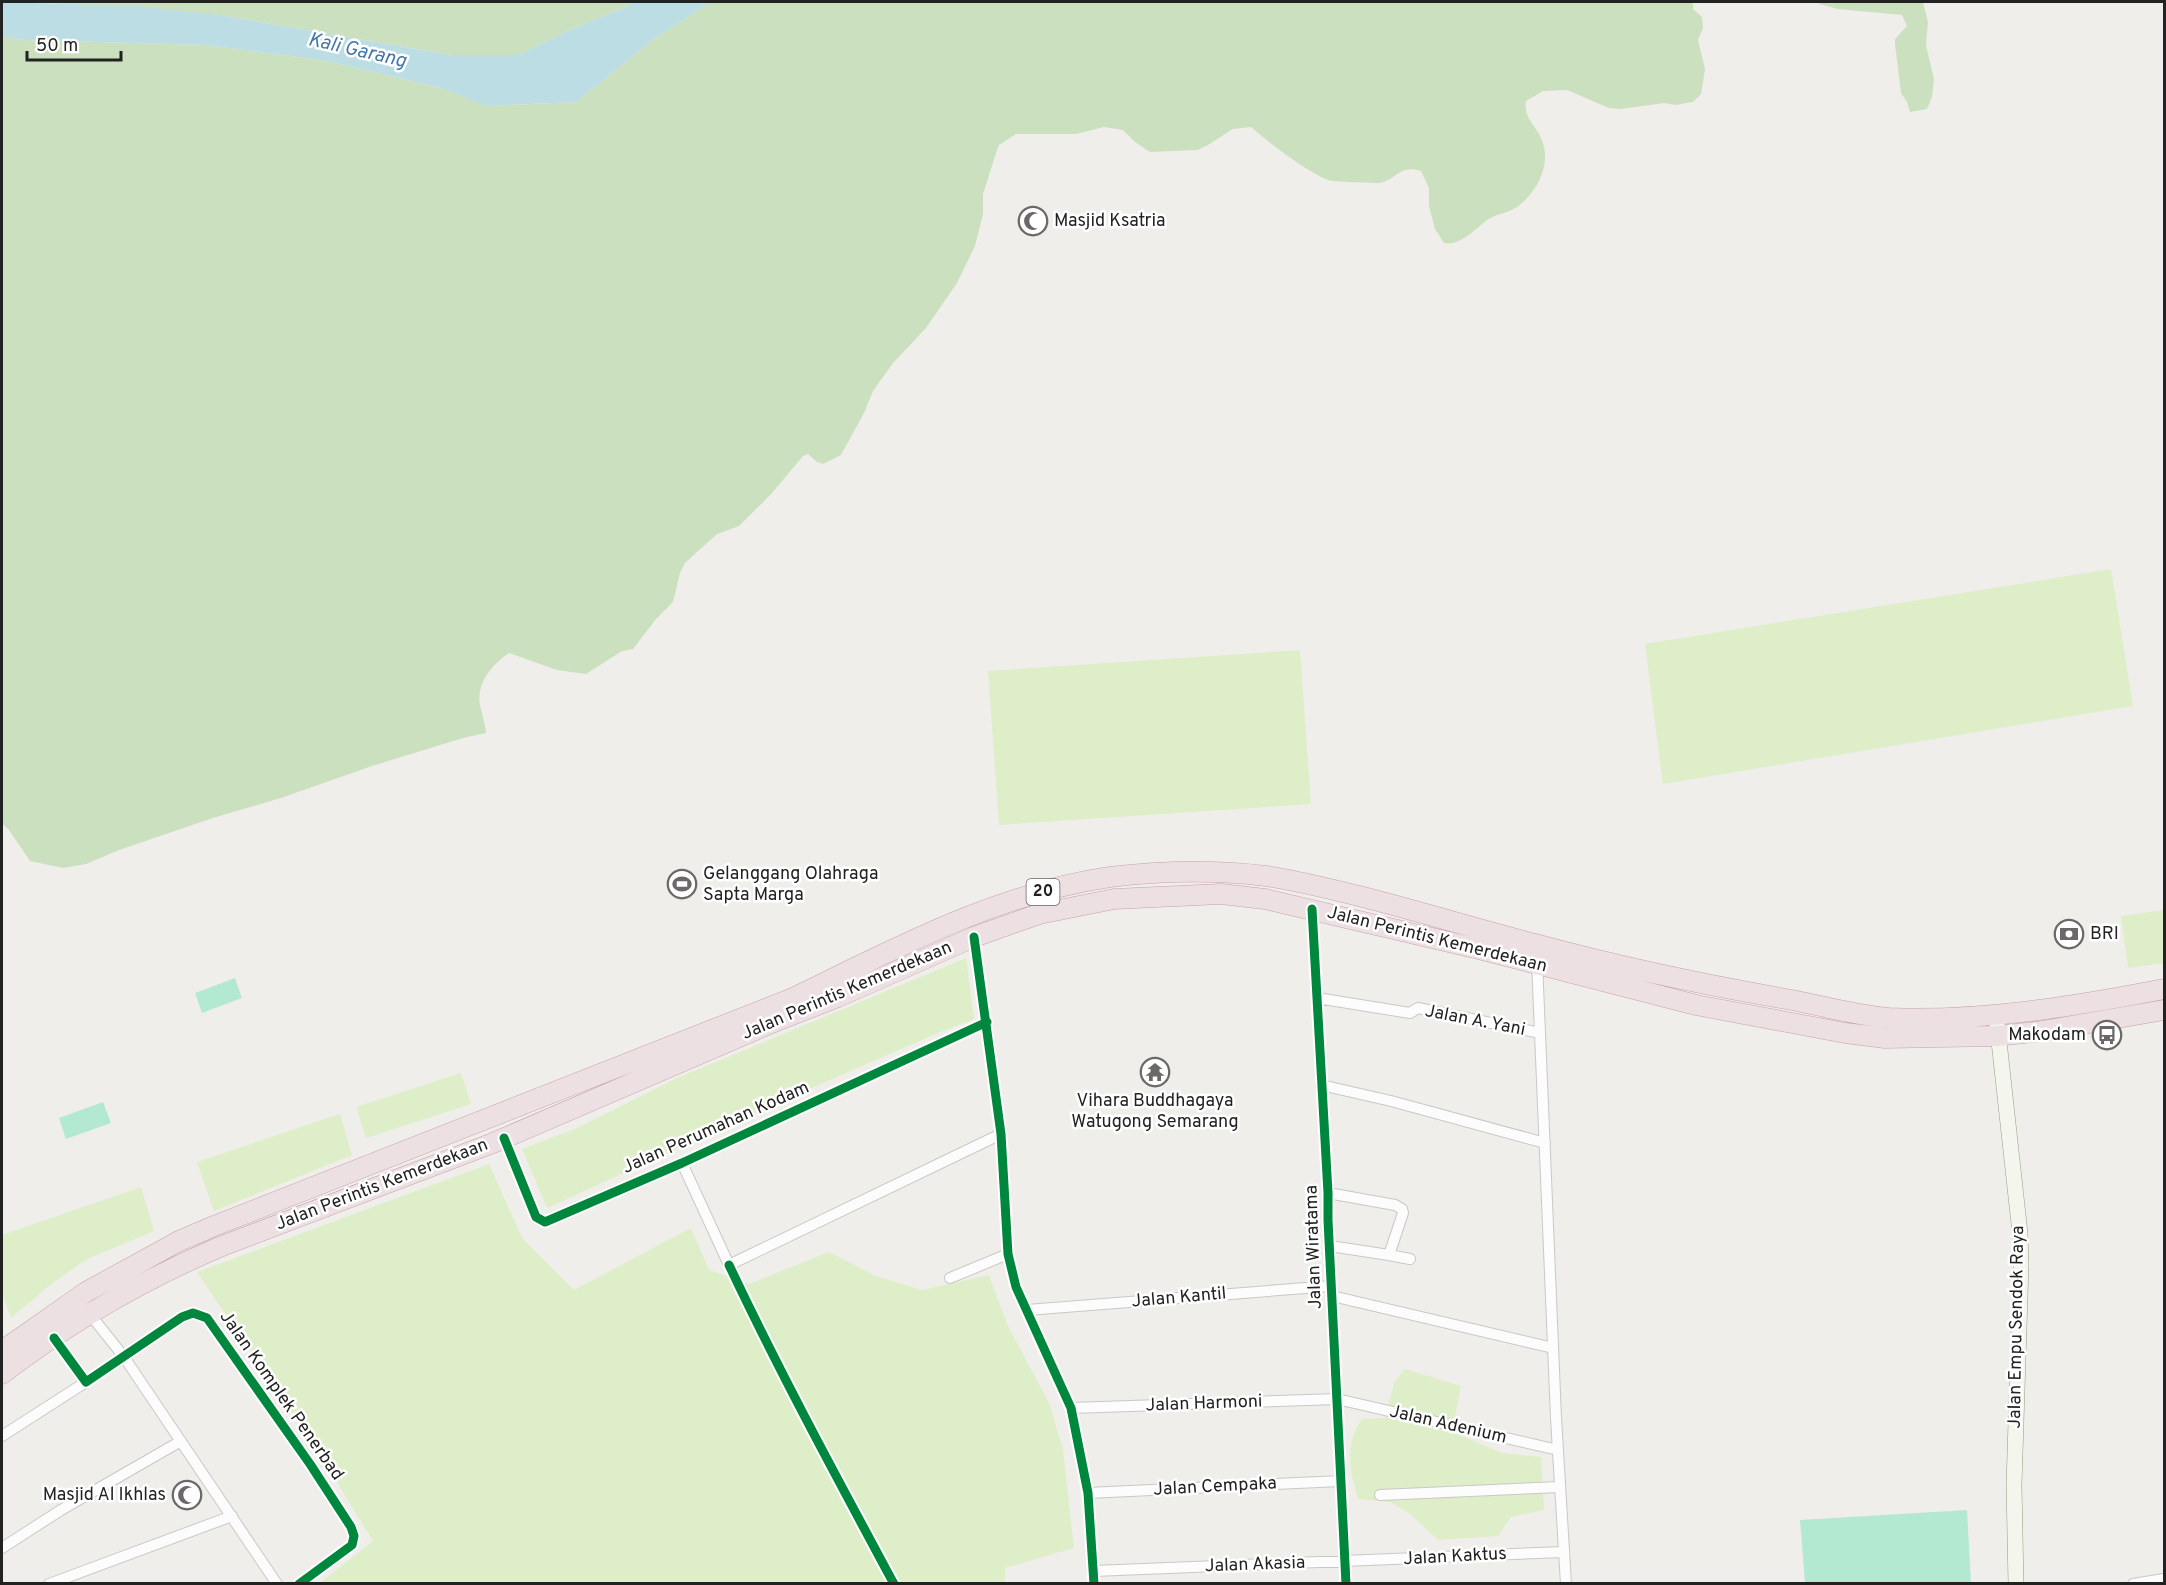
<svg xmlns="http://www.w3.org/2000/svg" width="2166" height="1585" font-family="Overpass,sans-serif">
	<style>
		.grass { fill: #ddeec8 }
		.forest { fill: #cbe0bf }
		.pitch { fill: #b4e9d1 }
		.water { fill: #bddde4 }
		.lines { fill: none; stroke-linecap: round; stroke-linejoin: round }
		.street-casing { stroke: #c9c8c6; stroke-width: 12 }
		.secondary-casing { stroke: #9a9c80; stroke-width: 16 }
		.highway-casing { stroke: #c7a0ac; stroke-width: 21 }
		.street { stroke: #fdfcfc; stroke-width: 10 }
		.secondary { stroke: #f4f5ec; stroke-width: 15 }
		.highway { stroke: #ece0e2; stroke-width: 20 }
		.cycleway-casing { stroke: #fff; stroke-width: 13 }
		.cycleway { stroke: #00873e; stroke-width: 9 }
		.labels { text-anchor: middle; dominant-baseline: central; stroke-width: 5; stroke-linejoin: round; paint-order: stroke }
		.shield { fill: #fff; stroke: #646464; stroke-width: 1.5 }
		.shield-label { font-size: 16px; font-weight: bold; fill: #222 }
		.poi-label { font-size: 18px; fill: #222; stroke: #fff; text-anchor: start }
		.street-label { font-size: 18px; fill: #222; stroke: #fff }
		.water-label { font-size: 20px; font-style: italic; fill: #4277a7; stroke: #fff }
	</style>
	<rect width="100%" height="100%" fill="#f0eeea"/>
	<!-- grass -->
	<path class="grass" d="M 2111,569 L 2133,706 L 1663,784 L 1645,644 Z
		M 1300,650 L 1311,804 L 999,825 L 988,671 Z
		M 2164,910 L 2164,963 L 2128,968 L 2121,916 Z
		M 966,958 L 974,1019 L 940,1032 L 784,1100 L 547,1208 L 522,1149 L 577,1128 L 675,1079 Z
		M 461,1073 L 471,1104 L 366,1138 L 356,1107 Z
		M 340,1114 L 352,1155 L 214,1211 L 197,1162 Z
		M 489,1164 L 522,1238 L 574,1290 L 691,1228 L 709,1270 L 749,1284 L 829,1252 L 876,1276 L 922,1290 L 989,1275 L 1008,1326 L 1050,1405 L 1063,1450 L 1074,1548 L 1005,1568 L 1005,1584 L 320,1583 L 373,1541 L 317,1450 L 197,1272 Z
		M 141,1187 L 154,1231 L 87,1259 L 50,1285 L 11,1318 L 2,1293 L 2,1235 Z
		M 1405,1369 L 1461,1386 L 1452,1432 L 1502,1453 L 1541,1457 L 1544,1510 L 1511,1517 L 1498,1536 L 1438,1540 L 1409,1513 L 1390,1502 L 1358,1499 C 1350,1470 1344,1445 1362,1419 L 1385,1418 L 1394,1383 Z"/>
	<!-- forest -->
	<path class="forest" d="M 34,2 L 634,2 L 629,6 L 572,29 L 518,55 L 451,55 L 220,15 Z
		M 711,2 L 1693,2 L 1693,9 L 1702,17 L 1703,28 L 1698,40 L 1705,69 L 1701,94 L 1693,102 L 1675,105 L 1664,103 L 1620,109 L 1609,108 L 1567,90 L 1543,91 L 1526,101 C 1524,116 1532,122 1539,134 C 1554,160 1539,191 1517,207 C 1508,213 1496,214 1487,220 C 1475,229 1461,246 1444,243 L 1435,229 L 1429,206 L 1429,188 L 1421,171 C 1399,164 1396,181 1379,183 C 1373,183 1332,182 1328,180 C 1306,171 1269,143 1251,127 L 1233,129 L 1208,145 L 1197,150 L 1150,152 L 1135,142 L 1123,130 L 1104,127 L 1076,134 L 1016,134 L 999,145 L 997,150 L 983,194 L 983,214 L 975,246 L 957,283 L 926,328 L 893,363 L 873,391 L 864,413 L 841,455 L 823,464 L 817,462 L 808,454 L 803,456 L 772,493 L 739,526 L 717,534 L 685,563 L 680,573 L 673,602 L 656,619 L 633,649 L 622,651 L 586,674 L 557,670 L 509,653 C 491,665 474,686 481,709 C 483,718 485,724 486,733 L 463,738 L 372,766 L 281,798 L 213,818 L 119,850 L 86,864 L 63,868 L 30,861 L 9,830 L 2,823 L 2,36 L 25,40 L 206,45 L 328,61 L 441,88 L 488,106 L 576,102 L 654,39 Z
		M 1818,2 L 1923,2 L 1928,22 L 1926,45 L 1934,79 L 1932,97 L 1927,109 L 1910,112 L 1907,102 L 1901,93 L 1895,44 L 1895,39 L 1907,26 L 1902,15 L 1838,9 L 1819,4 Z"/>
	<!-- pitch -->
	<path class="pitch" d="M 235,978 L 242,998 L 202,1013 L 195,993 Z
		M 103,1102 L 111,1123 L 66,1139 L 59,1118 Z
		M 1967,1510 L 1971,1583 L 1805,1583 L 1800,1520 Z"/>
	<!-- water -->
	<path class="water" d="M 2,2 L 132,6 L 220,15 L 451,55 L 518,55 L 572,29 L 629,6 L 634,2 L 711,2 L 654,39 L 576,102 L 487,106 L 441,88 L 328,61 L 206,45 L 25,40 L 2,36 Z"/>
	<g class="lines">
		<!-- street casing -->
		<g class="street-casing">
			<path id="street" d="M 1312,909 L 1328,1193 L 1328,1220 L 1346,1584
				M 974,937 L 1001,1134 L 1008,1254 L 1016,1287 L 1071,1408 L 1088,1493 L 1094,1584
				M 1537,961 L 1556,1418 L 1566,1584
				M 1317,998 L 1410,1013 L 1418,1008 L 1540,1033
				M 1321,1085 L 1391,1101 L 1545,1143
				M 504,1138 L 536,1217 L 545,1222 L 682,1163 L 987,1022
				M 682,1163 L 729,1265 L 1001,1134
				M 1328,1193 L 1395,1205 L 1402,1209 L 1403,1213 L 1389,1255 L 1330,1246
				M 1389,1255 L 1410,1259
				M 729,1265 C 780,1373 837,1478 894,1584
				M 950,1278 L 1008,1254
				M 1332,1296 L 1553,1348
				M 1027,1310 L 1331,1286
				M 89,1313 L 124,1357 L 277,1584
				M 54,1338 L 86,1382 L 182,1317 L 193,1313 L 207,1318 L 310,1464 L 351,1527 L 354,1536 L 352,1545 L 299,1584
				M 1071,1408 L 1337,1399 L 1558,1450
				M 2,1436 L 86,1382
				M 1088,1493 L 1341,1481
				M 1380,1495 L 1560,1487
				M 2,1548 L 61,1510 L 181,1441
				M 1094,1571 L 1564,1552
				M 49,1584 L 232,1516
				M 2133,1584 L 2164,1579"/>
		</g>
		<!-- secondary casing -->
		<g class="secondary-casing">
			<path id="secondary" d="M 1996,1014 L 2020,1233 L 2021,1265 L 2014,1485 L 2016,1584"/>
		</g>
		<!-- highway casing -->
		<g class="highway-casing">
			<path id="highway" d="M 2,1351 L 86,1292 L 179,1241 L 214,1226 L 793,998 C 894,949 998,893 1110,877 C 1161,871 1216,870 1266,876 C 1299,881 1331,889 1363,897 C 1421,912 1478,929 1535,944 C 1620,967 1705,985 1792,1000 C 1822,1006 1859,1016 1889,1018 C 1980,1022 2076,1006 2164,989
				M 2,1374 C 71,1321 142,1280 222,1246 L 493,1143 L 774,1022 L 838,997 L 974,937 L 1039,914 L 1114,899 L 1221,894 L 1265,899 L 1479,949 L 1696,1005 L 1845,1033 L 1885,1038 L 1997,1036 L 2043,1031 L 2164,1010"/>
		</g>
		<!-- street -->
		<use href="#street" class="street"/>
		<!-- secondary -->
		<use href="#secondary" class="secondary"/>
		<!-- highway -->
		<use href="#highway" class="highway"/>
		<!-- cycleway casing -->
		<g class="cycleway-casing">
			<path id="cycleway" d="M 1312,909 L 1328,1193 L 1328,1220 L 1346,1584
				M 974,937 L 1001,1134 L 1008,1254 L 1016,1287 L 1071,1408 L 1088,1493 L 1094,1584
				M 504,1138 L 536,1217 L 545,1222 L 682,1163 L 987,1022
				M 729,1265 C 780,1373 837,1478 894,1584
				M 54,1338 L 86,1382 L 182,1317 L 193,1313 L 207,1318 L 310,1464 L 351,1527 L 354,1536 L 352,1545 L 299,1584"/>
		</g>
		<!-- cycleway -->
		<use href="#cycleway" class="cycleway"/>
	</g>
	<!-- icons -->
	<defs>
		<g id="mosque-ring" transform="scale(1.5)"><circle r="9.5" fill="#fff" stroke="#6a6968" stroke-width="1.5"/><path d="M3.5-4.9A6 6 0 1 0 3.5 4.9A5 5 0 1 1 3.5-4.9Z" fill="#6a6968"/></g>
		<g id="stadium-ring" transform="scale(1.5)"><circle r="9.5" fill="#fff" stroke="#6a6968" stroke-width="1.5"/><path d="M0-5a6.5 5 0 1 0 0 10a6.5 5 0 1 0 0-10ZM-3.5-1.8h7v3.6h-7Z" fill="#6a6968"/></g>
		<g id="bank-ring" transform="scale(1.5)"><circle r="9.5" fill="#fff" stroke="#6a6968" stroke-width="1.5"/><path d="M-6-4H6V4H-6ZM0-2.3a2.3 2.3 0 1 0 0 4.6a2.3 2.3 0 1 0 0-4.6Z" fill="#6a6968"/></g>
		<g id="bus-ring" transform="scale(1.5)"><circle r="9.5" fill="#fff" stroke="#6a6968" stroke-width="1.5"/><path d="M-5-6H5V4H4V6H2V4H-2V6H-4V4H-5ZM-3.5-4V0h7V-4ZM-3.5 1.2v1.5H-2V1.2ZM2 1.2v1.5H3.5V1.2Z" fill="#6a6968"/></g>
		<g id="temple-ring" transform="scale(1.5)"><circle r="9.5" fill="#fff" stroke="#6a6968" stroke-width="1.5"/><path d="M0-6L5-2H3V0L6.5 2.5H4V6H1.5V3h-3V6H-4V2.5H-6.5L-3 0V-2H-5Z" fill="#6a6968"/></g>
	</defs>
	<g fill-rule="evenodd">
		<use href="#mosque-ring" x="1033" y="221"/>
		<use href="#stadium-ring" x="682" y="884"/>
		<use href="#bank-ring" x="2069" y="934"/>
		<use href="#bus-ring" x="2107" y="1035"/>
		<use href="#temple-ring" x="1155" y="1072"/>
		<use href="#mosque-ring" x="187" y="1495"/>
	</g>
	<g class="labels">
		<!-- shield labels -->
		<rect class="shield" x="1026.5" y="879" width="33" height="26" rx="4.5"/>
		<g class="shield-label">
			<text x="1043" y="892">20</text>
		</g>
		<!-- poi labels -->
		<g class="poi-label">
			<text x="1054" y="221">Masjid Ksatria</text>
			<text x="703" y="874">Gelanggang Olahraga<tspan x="703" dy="21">Sapta Marga</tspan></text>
			<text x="2090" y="934">BRI</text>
			<text x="2086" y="1035" text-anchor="end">Makodam</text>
			<text x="1155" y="1101" text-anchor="middle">Vihara Buddhagaya<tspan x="1155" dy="21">Watugong Semarang</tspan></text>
			<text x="166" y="1495" text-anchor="end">Masjid Al Ikhlas</text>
		</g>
		<!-- street labels -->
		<g class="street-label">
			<text transform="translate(1437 940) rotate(14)">Jalan Perintis Kemerdekaan</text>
			<text transform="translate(847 991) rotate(-23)">Jalan Perintis Kemerdekaan</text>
			<text transform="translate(1475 1021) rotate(11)">Jalan A. Yani</text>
			<text transform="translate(716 1128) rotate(-24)">Jalan Perumahan Kodam</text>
			<text transform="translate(382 1185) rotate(-21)">Jalan Perintis Kemerdekaan</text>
			<text transform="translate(1314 1247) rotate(-92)">Jalan Wiratama</text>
			<text transform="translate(1179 1298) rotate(-5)">Jalan Kantil</text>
			<text transform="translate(2017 1327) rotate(-89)">Jalan Empu Sendok Raya</text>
			<text transform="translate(281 1396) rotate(55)">Jalan Komplek Penerbad</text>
			<text transform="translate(1204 1404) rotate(-2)">Jalan Harmoni</text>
			<text transform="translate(1448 1425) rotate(13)">Jalan Adenium</text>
			<text transform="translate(1215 1487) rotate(-3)">Jalan Cempaka</text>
			<text transform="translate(1455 1557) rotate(-3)">Jalan Kaktus</text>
			<text transform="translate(1255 1565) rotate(-2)">Jalan Akasia</text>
		</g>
		<!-- water labels -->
		<g class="water-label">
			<text transform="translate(357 51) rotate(13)">Kali Garang</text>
		</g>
	</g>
	<!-- border -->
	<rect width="2166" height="1585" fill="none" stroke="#222222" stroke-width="6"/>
	<!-- scale -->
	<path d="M27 51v9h94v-9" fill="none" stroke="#222222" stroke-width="3"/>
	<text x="36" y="51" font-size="18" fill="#222222" stroke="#ffffff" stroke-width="4.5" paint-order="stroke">50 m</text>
</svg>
